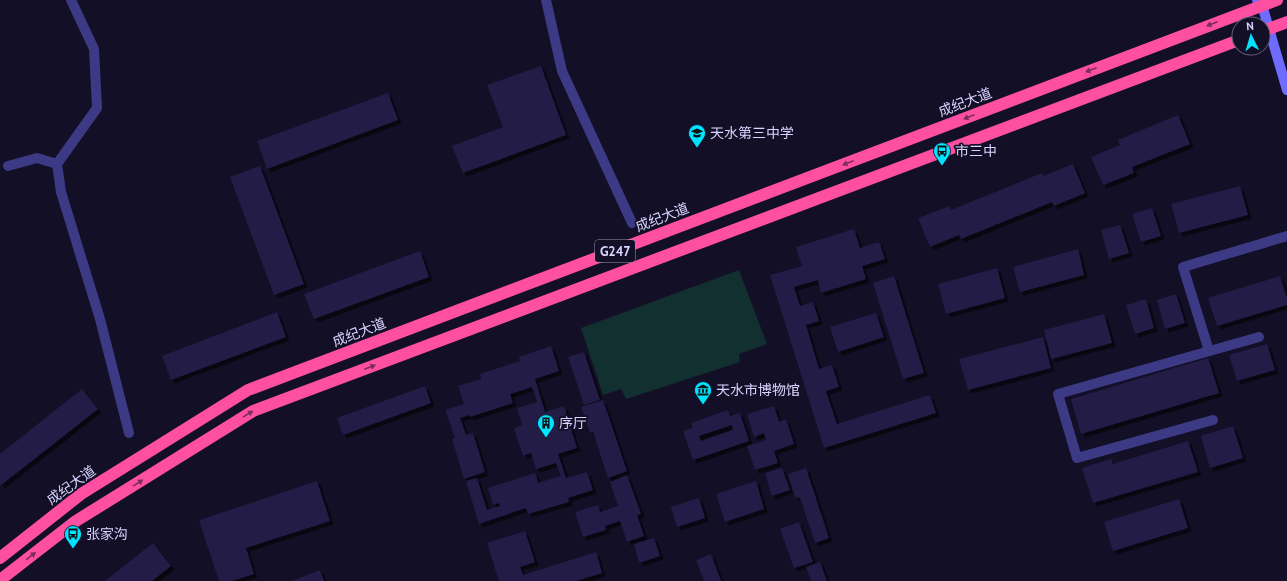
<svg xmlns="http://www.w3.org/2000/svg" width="1287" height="581" font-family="Cabin,'Noto Sans SC',sans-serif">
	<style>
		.green { fill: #12302f }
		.building { fill: #241b47; fill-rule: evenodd; filter: url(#shadow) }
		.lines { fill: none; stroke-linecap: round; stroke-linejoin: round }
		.street { stroke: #3d3a85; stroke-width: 10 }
		.secondary { stroke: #6f6bff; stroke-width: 10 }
		.highway { stroke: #ff4fa3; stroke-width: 12 }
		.oneway { fill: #7d2c5e }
		.labels { text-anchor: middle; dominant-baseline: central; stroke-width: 3.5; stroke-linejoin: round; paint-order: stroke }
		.shield { fill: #130f26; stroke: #9e99be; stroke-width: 1 }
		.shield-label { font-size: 13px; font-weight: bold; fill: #d9d4ff }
		.street-label { font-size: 14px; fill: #d9d4ff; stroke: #130f26 }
		.poi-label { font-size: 14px; fill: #d9d4ff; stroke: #130f26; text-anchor: start }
	</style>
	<defs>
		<filter id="shadow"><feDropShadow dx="3.5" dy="3.5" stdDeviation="0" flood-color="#0009"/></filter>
	</defs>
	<rect width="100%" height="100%" fill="#130f26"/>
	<!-- green -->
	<path class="green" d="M 739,270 L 767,344 L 739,354 L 740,362 L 626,399 L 621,389 L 603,395 L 581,328 Z"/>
	<!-- building -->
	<path class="building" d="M 541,66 L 566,135 L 463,173 L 452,146 L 503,127 L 487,85 Z
		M 388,93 L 398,120 L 267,169 L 257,141 Z
		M 1178,115 L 1190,144 L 1132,167 L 1134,173 L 1103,185 L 1091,157 L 1120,145 L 1118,140 Z
		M 1073,164 L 1085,193 L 1054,206 L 1052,202 L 961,239 L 959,235 L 930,247 L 918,218 L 949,206 L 951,210 L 1042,173 L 1043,176 Z
		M 260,166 L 304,284 L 274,295 L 230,177 Z
		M 1240,186 L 1248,215 L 1179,233 L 1171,204 Z
		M 1152,208 L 1161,236 L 1141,242 L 1132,214 Z
		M 1120,225 L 1129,253 L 1109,259 L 1101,230 Z
		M 854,229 L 860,248 L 879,242 L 885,259 L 862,266 L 866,279 L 821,293 L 818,280 L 794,287 L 800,306 L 813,302 L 819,321 L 806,325 L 819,369 L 832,365 L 839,387 L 826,391 L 837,424 L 930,395 L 936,413 L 824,448 L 770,275 L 802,266 L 796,247 Z
		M 1078,249 L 1084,275 L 1020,292 L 1013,267 Z
		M 420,251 L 429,277 L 314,319 L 304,294 Z
		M 997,268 L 1005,298 L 946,314 L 938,284 Z
		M 894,276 L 924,373 L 903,379 L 873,283 Z
		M 1280,276 L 1287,298 L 1287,305 L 1217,326 L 1208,298 Z
		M 1176,294 L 1185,323 L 1165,329 L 1157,300 Z
		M 1146,299 L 1154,328 L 1135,334 L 1126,305 Z
		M 277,312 L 286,337 L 171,380 L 162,356 Z
		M 876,313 L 884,337 L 838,352 L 830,327 Z
		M 1104,314 L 1112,343 L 1051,359 L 1044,330 Z
		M 1043,337 L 1051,368 L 968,390 L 959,359 Z
		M 1267,344 L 1275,370 L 1237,381 L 1229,355 Z
		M 551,346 L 559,371 L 535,379 L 545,412 L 564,406 L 577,448 L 558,454 L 566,478 L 587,472 L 593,490 L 568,498 L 569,502 L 528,514 L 526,508 L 479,524 L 466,481 L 477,478 L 487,510 L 500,506 L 499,503 L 493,505 L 488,488 L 535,473 L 538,483 L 561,476 L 556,463 L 536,469 L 531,453 L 523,456 L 514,428 L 522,425 L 517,408 L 537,402 L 532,387 L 510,394 L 513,403 L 470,417 L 470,415 L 460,418 L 466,435 L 473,433 L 485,472 L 464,479 L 452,439 L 455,438 L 445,410 L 464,404 L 458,386 L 481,379 L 480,374 L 520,361 L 519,357 Z
		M 584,352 L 600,400 L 584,405 L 568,357 Z
		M 1208,358 L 1219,393 L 1081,434 L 1071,399 Z
		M 425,386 L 431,403 L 343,435 L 337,418 Z
		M 82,389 L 98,409 L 0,486 L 0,454 Z
		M 603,400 L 627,471 L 608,478 L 593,432 L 590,433 L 581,407 Z
		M 774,406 L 779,422 L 786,419 L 794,444 L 774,451 L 778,463 L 755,470 L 747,446 L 766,440 L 764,433 L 754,437 L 747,414 Z
		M 728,410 L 730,416 L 740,413 L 749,441 L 693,460 L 683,431 L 693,428 L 691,423 ZM 732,425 L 733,430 L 701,441 L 699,436 Z
		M 1233,426 L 1243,458 L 1210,468 L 1201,436 Z
		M 1188,441 L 1198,472 L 1093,503 L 1082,468 L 1111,459 L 1113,464 Z
		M 782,468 L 790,490 L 772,496 L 765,473 Z
		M 806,468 L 829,538 L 815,543 L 800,498 L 795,497 L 788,474 Z
		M 627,475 L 641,514 L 637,515 L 644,536 L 627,542 L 620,521 L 605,526 L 606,530 L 583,537 L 575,512 L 598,505 L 600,512 L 618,506 L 610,482 Z
		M 317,481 L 330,521 L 246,548 L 254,574 L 232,581 L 219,581 L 199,520 Z
		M 756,481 L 764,509 L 725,522 L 716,494 Z
		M 699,498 L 705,518 L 677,527 L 671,507 Z
		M 1179,499 L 1188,528 L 1113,551 L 1104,522 Z
		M 799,522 L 813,562 L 794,568 L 780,529 Z
		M 525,531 L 535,562 L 520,567 L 523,575 L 596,552 L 602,573 L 576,581 L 499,581 L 487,543 Z
		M 654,538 L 660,556 L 639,563 L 634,544 Z
		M 153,543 L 171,566 L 152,581 L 105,581 Z
		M 711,554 L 721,581 L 704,581 L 696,560 Z
		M 820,562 L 827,581 L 811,581 L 806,567 Z
		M 320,570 L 324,581 L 292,581 Z"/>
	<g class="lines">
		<!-- street -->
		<path class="street" d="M 546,0 L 562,71 L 632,223
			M 57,164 L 97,108 L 94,49 L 71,0
			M 8,166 L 37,158 L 57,164 L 61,192 L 100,319 L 129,433
			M 1209,351 L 1183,267 L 1287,236
			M 1213,420 L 1077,458 L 1058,394 L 1259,337"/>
		<!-- secondary -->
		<path class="secondary" d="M 1257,0 L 1262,5 L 1287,90"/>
		<!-- highway -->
		<path class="highway" d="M 1263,31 L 1287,22
			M 0,558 L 81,494 L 248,390 L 1277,0
			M 0,580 L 76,521 L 253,411 L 1239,40"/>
	</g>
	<!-- one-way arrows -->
	<defs><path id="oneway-solid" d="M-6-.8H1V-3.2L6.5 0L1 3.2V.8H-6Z"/></defs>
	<g class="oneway">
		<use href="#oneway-solid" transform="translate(1212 24) rotate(159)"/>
		<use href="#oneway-solid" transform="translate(1091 70) rotate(159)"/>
		<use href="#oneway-solid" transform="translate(969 117) rotate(159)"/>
		<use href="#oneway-solid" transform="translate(848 163) rotate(159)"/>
		<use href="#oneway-solid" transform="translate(370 367) rotate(-21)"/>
		<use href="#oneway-solid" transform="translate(248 414) rotate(-31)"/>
		<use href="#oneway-solid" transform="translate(138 483) rotate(-32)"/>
		<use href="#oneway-solid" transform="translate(31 556) rotate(-37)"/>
	</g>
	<!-- icons -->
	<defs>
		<g id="school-pin" transform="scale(0.9)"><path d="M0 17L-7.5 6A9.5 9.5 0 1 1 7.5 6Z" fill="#00e5ff" stroke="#130f26"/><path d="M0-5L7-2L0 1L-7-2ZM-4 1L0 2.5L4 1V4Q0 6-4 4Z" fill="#111"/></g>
		<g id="bus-pin" transform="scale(0.9)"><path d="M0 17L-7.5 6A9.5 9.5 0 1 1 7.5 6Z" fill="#00e5ff" stroke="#130f26"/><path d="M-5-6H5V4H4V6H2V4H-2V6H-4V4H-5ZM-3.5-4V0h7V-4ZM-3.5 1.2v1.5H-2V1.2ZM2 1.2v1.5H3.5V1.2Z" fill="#111"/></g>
		<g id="museum-pin" transform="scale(0.9)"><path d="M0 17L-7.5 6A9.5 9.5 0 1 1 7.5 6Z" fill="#00e5ff" stroke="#130f26"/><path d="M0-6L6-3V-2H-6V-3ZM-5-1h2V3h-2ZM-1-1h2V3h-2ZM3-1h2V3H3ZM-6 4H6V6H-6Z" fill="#111"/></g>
		<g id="building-pin" transform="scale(0.9)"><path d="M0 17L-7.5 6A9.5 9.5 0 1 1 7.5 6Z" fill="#00e5ff" stroke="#130f26"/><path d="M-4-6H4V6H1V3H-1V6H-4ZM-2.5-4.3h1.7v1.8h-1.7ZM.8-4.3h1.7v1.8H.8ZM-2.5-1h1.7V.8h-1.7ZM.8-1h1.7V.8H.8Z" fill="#111"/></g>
	</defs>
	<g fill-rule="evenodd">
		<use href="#school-pin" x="697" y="133"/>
		<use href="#bus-pin" x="942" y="151"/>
		<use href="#museum-pin" x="703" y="390"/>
		<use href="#building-pin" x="546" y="423"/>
		<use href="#bus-pin" x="73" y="534"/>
	</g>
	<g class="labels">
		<!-- shield labels -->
		<rect class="shield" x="595" y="240" width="40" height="22" rx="3"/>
		<g class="shield-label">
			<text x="615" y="251">G247</text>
		</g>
		<!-- street labels -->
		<g class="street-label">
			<text transform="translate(965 102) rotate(-21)">成纪大道</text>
			<text transform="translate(662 217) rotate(-21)">成纪大道</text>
			<text transform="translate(359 332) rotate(-21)">成纪大道</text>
			<text transform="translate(71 485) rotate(-35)">成纪大道</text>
		</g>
		<!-- poi labels -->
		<g class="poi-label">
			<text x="710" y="133">天水第三中学</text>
			<text x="955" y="151">市三中</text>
			<text x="716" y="390">天水市博物馆</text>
			<text x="559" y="423">序厅</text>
			<text x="86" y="534">张家沟</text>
		</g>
	</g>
	<!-- north arrow -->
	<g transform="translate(1251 36) rotate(355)"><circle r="19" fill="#130f26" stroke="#625e7d"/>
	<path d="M0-3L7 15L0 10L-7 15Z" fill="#00e5ff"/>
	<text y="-6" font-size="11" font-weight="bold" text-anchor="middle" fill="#d9d4ff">N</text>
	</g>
</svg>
